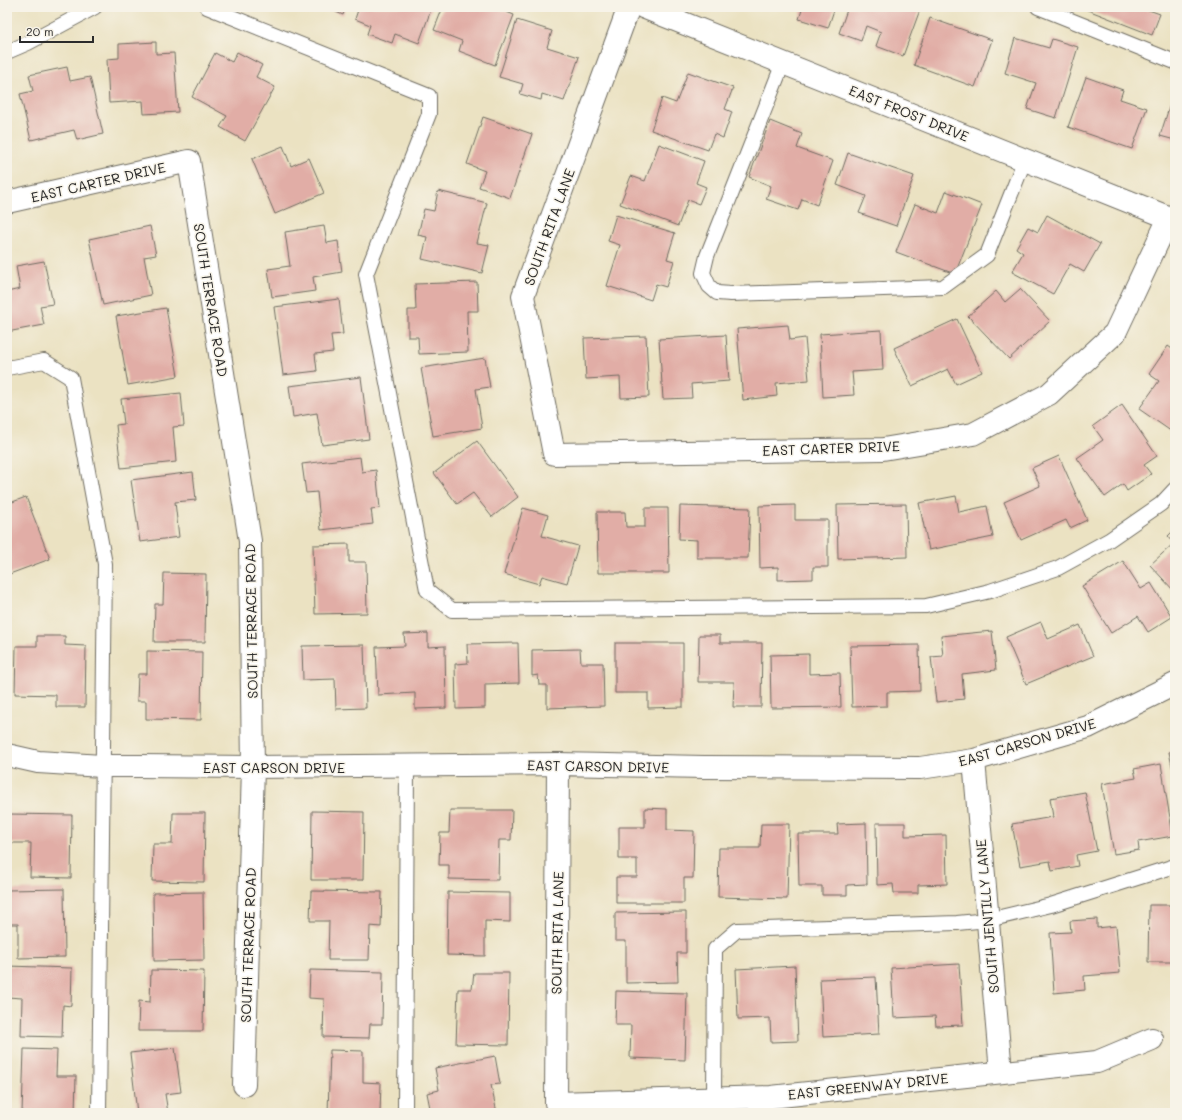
<svg xmlns="http://www.w3.org/2000/svg" width="1182" height="1120" font-family="Mali,sans-serif">
	<style>
		.building { fill: #e1ada6 }
		.lines { fill: none; stroke-linecap: round; stroke-linejoin: round }
		.lane-casing { stroke: #6e6b60; stroke-width: 16 }
		.street-casing { stroke: #6e6b60; stroke-width: 24 }
		.lane { stroke: #fff; stroke-width: 14 }
		.street { stroke: #fff; stroke-width: 22 }
		.labels { text-anchor: middle; dominant-baseline: central; stroke-width: 3; stroke-linejoin: round; paint-order: stroke }
		.street-label { font-size: 14px; fill: #2b2b2b; stroke: #f7f3e8 }
	</style>
	<rect width="100%" height="100%" fill="#f7f3e8"/>
	<filter id="ink" filterUnits="userSpaceOnUse"><feTurbulence type="fractalNoise" baseFrequency=".025" numOctaves="2"/><feDisplacementMap in="SourceGraphic" scale="8" xChannelSelector="R" yChannelSelector="G"/><feConvolveMatrix kernelMatrix="1 2 1 2 8 2 1 2 1" color-interpolation-filters="sRGB"/></filter>
	<filter id="wash" filterUnits="userSpaceOnUse"><feTurbulence type="fractalNoise" baseFrequency=".012" numOctaves="4" result="noise"/><feDisplacementMap in="SourceGraphic" scale="16" xChannelSelector="R" yChannelSelector="G"/><feGaussianBlur stdDeviation="0.9" result="paint"/><feColorMatrix in="noise" values="0 0 0 0 0 0 0 0 0 0 0 0 0 0 0 0 0 1.4 0 .05"/><feComposite in="paint" operator="in"/></filter>
	<g filter="url(#wash)">
		<rect width="100%" height="100%" fill="#ebe2c2"/>
		<g id="blocks">
			<!-- building -->
			<path class="building" d="M 324,7 L 346,7 L 343,15 Z
				M 359,7 L 432,7 L 419,43 L 395,34 L 392,43 L 367,34 L 370,25 L 355,19 Z
				M 443,7 L 494,7 L 514,15 L 495,65 L 459,51 L 462,41 L 434,30 Z
				M 803,7 L 835,7 L 828,28 L 799,19 Z
				M 848,7 L 921,7 L 903,56 L 876,46 L 881,32 L 866,26 L 861,41 L 839,33 Z
				M 1080,7 L 1140,7 L 1160,14 L 1152,35 Z
				M 930,18 L 992,40 L 975,87 L 914,65 Z
				M 517,20 L 552,31 L 547,47 L 579,57 L 564,101 L 542,94 L 541,100 L 520,94 L 523,84 L 499,77 Z
				M 1015,38 L 1049,48 L 1052,39 L 1078,47 L 1056,118 L 1027,109 L 1036,83 L 1005,73 Z
				M 156,42 L 156,54 L 174,53 L 178,112 L 144,114 L 143,101 L 109,103 L 107,59 L 119,58 L 119,44 Z
				M 237,52 L 262,65 L 256,77 L 275,87 L 245,141 L 220,127 L 227,116 L 192,97 L 215,53 L 232,62 Z
				M 67,67 L 70,81 L 90,77 L 103,134 L 77,140 L 74,130 L 31,140 L 20,94 L 33,91 L 29,75 Z
				M 688,72 L 733,88 L 725,109 L 732,112 L 723,138 L 714,134 L 708,150 L 651,130 L 662,98 L 676,103 Z
				M 1086,77 L 1123,90 L 1120,99 L 1147,108 L 1132,149 L 1068,127 Z
				M 1175,89 L 1175,140 L 1160,136 Z
				M 483,117 L 532,134 L 510,198 L 479,187 L 485,171 L 467,164 Z
				M 770,121 L 802,134 L 797,148 L 833,161 L 817,205 L 802,199 L 798,210 L 766,199 L 771,186 L 749,177 Z
				M 659,144 L 704,161 L 696,183 L 706,187 L 699,204 L 688,200 L 678,226 L 620,204 L 631,176 L 645,181 Z
				M 283,146 L 291,166 L 309,158 L 324,193 L 275,214 L 252,159 Z
				M 848,153 L 914,176 L 896,226 L 859,213 L 866,196 L 837,185 Z
				M 438,191 L 487,203 L 477,243 L 489,245 L 482,273 L 422,259 L 427,237 L 418,235 L 424,209 L 434,211 Z
				M 946,191 L 982,205 L 955,274 L 896,252 L 915,204 L 938,213 Z
				M 616,215 L 675,233 L 667,259 L 674,261 L 666,287 L 656,284 L 651,300 L 607,286 L 620,245 L 608,241 Z
				M 1047,215 L 1100,244 L 1084,272 L 1070,264 L 1053,294 L 1012,272 L 1023,253 L 1016,248 L 1028,227 L 1038,232 Z
				M 150,226 L 156,255 L 144,257 L 151,295 L 103,305 L 89,239 Z
				M 324,226 L 327,243 L 338,241 L 342,272 L 313,277 L 315,291 L 272,297 L 268,269 L 290,266 L 285,232 Z
				M 44,261 L 53,304 L 40,306 L 44,325 L 7,332 L 7,292 L 20,289 L 16,266 Z
				M 477,282 L 478,311 L 467,311 L 468,352 L 419,354 L 418,337 L 408,337 L 408,310 L 416,310 L 415,284 Z
				M 1020,289 L 1050,321 L 1009,359 L 968,316 L 996,291 L 1005,302 Z
				M 339,299 L 343,334 L 331,335 L 333,352 L 315,354 L 317,371 L 283,375 L 274,307 Z
				M 166,308 L 178,376 L 128,385 L 116,316 Z
				M 957,319 L 982,372 L 956,384 L 948,369 L 912,386 L 894,348 Z
				M 788,325 L 790,340 L 805,338 L 809,380 L 776,383 L 777,396 L 743,400 L 737,329 Z
				M 881,330 L 883,370 L 852,372 L 854,395 L 823,397 L 820,334 Z
				M 726,335 L 729,381 L 691,384 L 692,398 L 663,399 L 659,339 Z
				M 646,336 L 649,397 L 621,398 L 620,377 L 586,379 L 584,338 Z
				M 1168,346 L 1175,351 L 1175,434 L 1139,409 L 1159,381 L 1149,374 Z
				M 485,358 L 490,387 L 476,389 L 482,428 L 433,436 L 421,368 Z
				M 361,377 L 369,439 L 322,445 L 317,413 L 293,417 L 289,386 Z
				M 181,393 L 184,426 L 173,427 L 176,462 L 121,468 L 116,425 L 124,424 L 121,399 Z
				M 1122,405 L 1157,456 L 1144,465 L 1151,474 L 1127,491 L 1123,484 L 1105,497 L 1077,458 L 1103,440 L 1093,426 Z
				M 477,441 L 518,497 L 492,517 L 473,493 L 457,504 L 434,473 Z
				M 1059,456 L 1087,520 L 1070,528 L 1066,520 L 1021,540 L 1004,502 L 1040,486 L 1032,468 Z
				M 360,457 L 362,472 L 376,470 L 380,508 L 371,509 L 373,524 L 321,530 L 317,492 L 306,493 L 302,464 Z
				M 193,472 L 196,500 L 175,502 L 179,537 L 140,542 L 131,480 Z
				M 956,496 L 959,512 L 987,506 L 993,537 L 929,550 L 919,503 Z
				M 26,497 L 50,559 L 7,575 L 7,504 Z
				M 906,504 L 907,557 L 838,559 L 837,505 Z
				M 795,505 L 795,520 L 828,520 L 828,567 L 813,567 L 813,579 L 778,580 L 778,567 L 760,568 L 759,506 Z
				M 680,506 L 750,508 L 748,558 L 697,558 L 697,540 L 679,539 Z
				M 523,508 L 548,515 L 542,536 L 578,546 L 567,583 L 542,576 L 539,584 L 504,574 Z
				M 645,508 L 668,508 L 669,573 L 598,573 L 597,512 L 625,512 L 626,527 L 645,527 Z
				M 1175,529 L 1175,592 L 1150,565 L 1174,543 L 1168,536 Z
				M 349,544 L 349,562 L 366,562 L 367,613 L 315,614 L 313,545 Z
				M 1123,561 L 1141,589 L 1151,583 L 1172,617 L 1148,632 L 1138,616 L 1111,633 L 1082,586 Z
				M 164,573 L 206,574 L 205,642 L 154,642 L 155,604 L 163,604 Z
				M 1041,622 L 1048,639 L 1080,625 L 1093,656 L 1026,684 L 1006,637 Z
				M 992,631 L 996,670 L 962,674 L 964,699 L 936,702 L 931,657 L 943,656 L 941,636 Z
				M 428,633 L 428,647 L 445,646 L 446,708 L 415,709 L 415,693 L 378,695 L 376,647 L 405,646 L 404,634 Z
				M 699,635 L 720,635 L 720,643 L 762,643 L 761,707 L 733,707 L 734,682 L 698,682 Z
				M 37,636 L 65,636 L 65,645 L 86,646 L 85,707 L 56,707 L 56,695 L 15,694 L 16,646 L 37,646 Z
				M 518,643 L 519,683 L 485,684 L 485,708 L 456,709 L 455,664 L 468,663 L 467,644 Z
				M 615,643 L 683,643 L 683,707 L 648,708 L 648,693 L 615,693 Z
				M 364,645 L 366,708 L 336,709 L 335,679 L 303,680 L 302,646 Z
				M 919,645 L 920,691 L 887,692 L 887,706 L 852,707 L 850,646 Z
				M 580,649 L 581,663 L 603,663 L 604,706 L 547,708 L 547,685 L 539,685 L 538,675 L 532,676 L 532,650 Z
				M 147,651 L 202,652 L 201,720 L 146,719 L 146,701 L 137,701 L 138,674 L 147,674 Z
				M 809,654 L 809,674 L 840,673 L 841,707 L 771,708 L 770,655 Z
				M 1175,751 L 1175,774 L 1174,775 L 1169,752 Z
				M 1161,764 L 1173,836 L 1138,842 L 1139,850 L 1114,854 L 1102,784 L 1136,778 L 1134,769 Z
				M 1085,792 L 1097,851 L 1076,855 L 1078,866 L 1052,871 L 1050,861 L 1020,866 L 1012,824 L 1053,817 L 1050,798 Z
				M 645,808 L 667,809 L 667,830 L 694,831 L 693,878 L 684,878 L 684,903 L 616,903 L 616,877 L 637,877 L 637,859 L 619,859 L 619,827 L 645,827 Z
				M 450,810 L 512,810 L 511,840 L 499,840 L 498,880 L 449,879 L 449,865 L 439,865 L 440,833 L 449,833 Z
				M 312,811 L 364,812 L 363,880 L 311,880 Z
				M 173,813 L 205,813 L 204,882 L 152,881 L 153,844 L 172,844 Z
				M 9,814 L 72,815 L 71,878 L 30,877 L 31,843 L 8,843 Z
				M 866,823 L 867,884 L 847,885 L 847,895 L 822,895 L 822,886 L 799,886 L 798,834 L 838,834 L 837,824 Z
				M 876,823 L 905,823 L 905,836 L 946,835 L 947,884 L 918,885 L 918,893 L 894,893 L 893,884 L 877,885 Z
				M 761,824 L 789,824 L 787,899 L 718,897 L 719,848 L 760,848 Z
				M 64,889 L 65,957 L 18,958 L 18,924 L 7,924 L 7,890 Z
				M 311,891 L 382,892 L 381,927 L 370,926 L 369,960 L 328,960 L 329,921 L 310,921 Z
				M 203,892 L 204,960 L 154,961 L 153,893 Z
				M 448,892 L 510,893 L 510,922 L 485,921 L 485,956 L 447,955 Z
				M 1149,905 L 1175,905 L 1175,962 L 1148,962 Z
				M 686,912 L 686,953 L 677,953 L 678,982 L 626,983 L 626,941 L 615,941 L 615,913 Z
				M 1097,919 L 1097,928 L 1116,926 L 1120,973 L 1084,976 L 1085,990 L 1054,993 L 1050,933 L 1071,932 L 1070,921 Z
				M 959,964 L 963,1025 L 936,1026 L 935,1016 L 894,1018 L 891,968 Z
				M 7,966 L 72,968 L 71,1006 L 63,1005 L 62,1037 L 21,1036 L 22,998 L 7,997 Z
				M 795,966 L 798,1041 L 771,1042 L 770,1018 L 738,1019 L 736,969 Z
				M 151,970 L 204,971 L 203,1031 L 138,1031 L 139,1001 L 150,1002 Z
				M 310,970 L 383,972 L 382,1024 L 370,1024 L 369,1038 L 323,1037 L 324,999 L 309,998 Z
				M 474,973 L 509,973 L 508,1045 L 456,1044 L 458,989 L 472,989 Z
				M 876,977 L 879,1034 L 823,1037 L 820,979 Z
				M 616,991 L 687,993 L 685,1060 L 630,1058 L 631,1025 L 615,1025 Z
				M 175,1048 L 181,1092 L 165,1094 L 168,1113 L 137,1113 L 130,1053 Z
				M 24,1049 L 57,1050 L 56,1076 L 76,1076 L 75,1113 L 22,1113 Z
				M 330,1050 L 363,1051 L 363,1082 L 381,1083 L 380,1113 L 328,1113 Z
				M 495,1056 L 500,1084 L 491,1085 L 497,1113 L 431,1113 L 427,1093 L 439,1090 L 435,1068 Z"/>
		</g>
	</g>
	<g filter="url(#ink)">
		<use href="#blocks" fill-opacity="0" stroke="#6e6b60" stroke-width="1"/>
		<g class="lines">
			<!-- lane casing -->
			<g class="lane-casing">
				<path id="lane" d="M 207,7 L 429,96 L 429,114 L 366,274 L 427,590 L 452,610 L 926,606 L 990,591 L 1058,568 L 1109,540 L 1161,504 L 1175,489
					M 1038,7 L 1175,62
					M 7,52 L 28,43 L 95,7
					M 783,63 L 707,256 L 703,273 L 709,286 L 717,293 L 731,294 L 943,287 L 987,255 L 1025,159
					M 7,368 L 44,361 L 71,378 L 105,564 L 99,1113
					M 714,1098 L 715,949 L 737,930 L 957,923 L 988,920 L 1051,905 L 1175,866
					M 405,1113 L 407,766"/>
			</g>
			<!-- street casing -->
			<g class="street-casing">
				<path id="street" d="M 629,7 L 523,296 L 554,454 L 883,449 L 973,434 L 1049,394 L 1115,333 L 1169,218
					M 643,7 L 1175,220
					M 7,202 L 189,161 L 250,541 L 253,767 L 244,1085
					M 7,755 L 38,762 L 102,766 L 138,766 L 253,767 L 558,764 L 704,767 L 920,768 L 974,760 L 1088,727 L 1175,684
					M 974,760 L 1001,1072
					M 558,764 L 556,1103 L 771,1097 L 1097,1062 L 1152,1039"/>
			</g>
			<!-- lane -->
			<use href="#lane" class="lane"/>
			<!-- street -->
			<use href="#street" class="street"/>
		</g>
	</g>
	<g class="labels">
		<!-- street labels -->
		<g class="street-label">
			<text transform="translate(909 113) rotate(22)">EAST FROST DRIVE</text>
			<text transform="translate(98 182) rotate(-13)">EAST CARTER DRIVE</text>
			<text transform="translate(549 227) rotate(-70)">SOUTH RITA LANE</text>
			<text transform="translate(211 300) rotate(81)">SOUTH TERRACE ROAD</text>
			<text transform="translate(831 448) rotate(-2)">EAST CARTER DRIVE</text>
			<text transform="translate(251 621) rotate(-91)">SOUTH TERRACE ROAD</text>
			<text transform="translate(1027 742) rotate(-16)">EAST CARSON DRIVE</text>
			<text transform="translate(598 766) rotate(1)">EAST CARSON DRIVE</text>
			<text x="274" y="767">EAST CARSON DRIVE</text>
			<text transform="translate(987 916) rotate(-95)">SOUTH JENTILLY LANE</text>
			<text transform="translate(557 933) rotate(-89)">SOUTH RITA LANE</text>
			<text transform="translate(248 945) rotate(-88)">SOUTH TERRACE ROAD</text>
			<text transform="translate(868 1086) rotate(-6)">EAST GREENWAY DRIVE</text>
		</g>
	</g>
	<!-- margin -->
	<rect width="1182" height="1120" fill="none" stroke="#f7f3e8" stroke-width="24"/>
	<!-- scale -->
	<path d="M20 36v6h73v-6" fill="none" stroke="#2b2b2b" stroke-width="2"/>
	<text x="26" y="36" font-size="12" fill="#2b2b2b" stroke="#f7f3e8" stroke-width="3" paint-order="stroke">20 m</text>
</svg>
